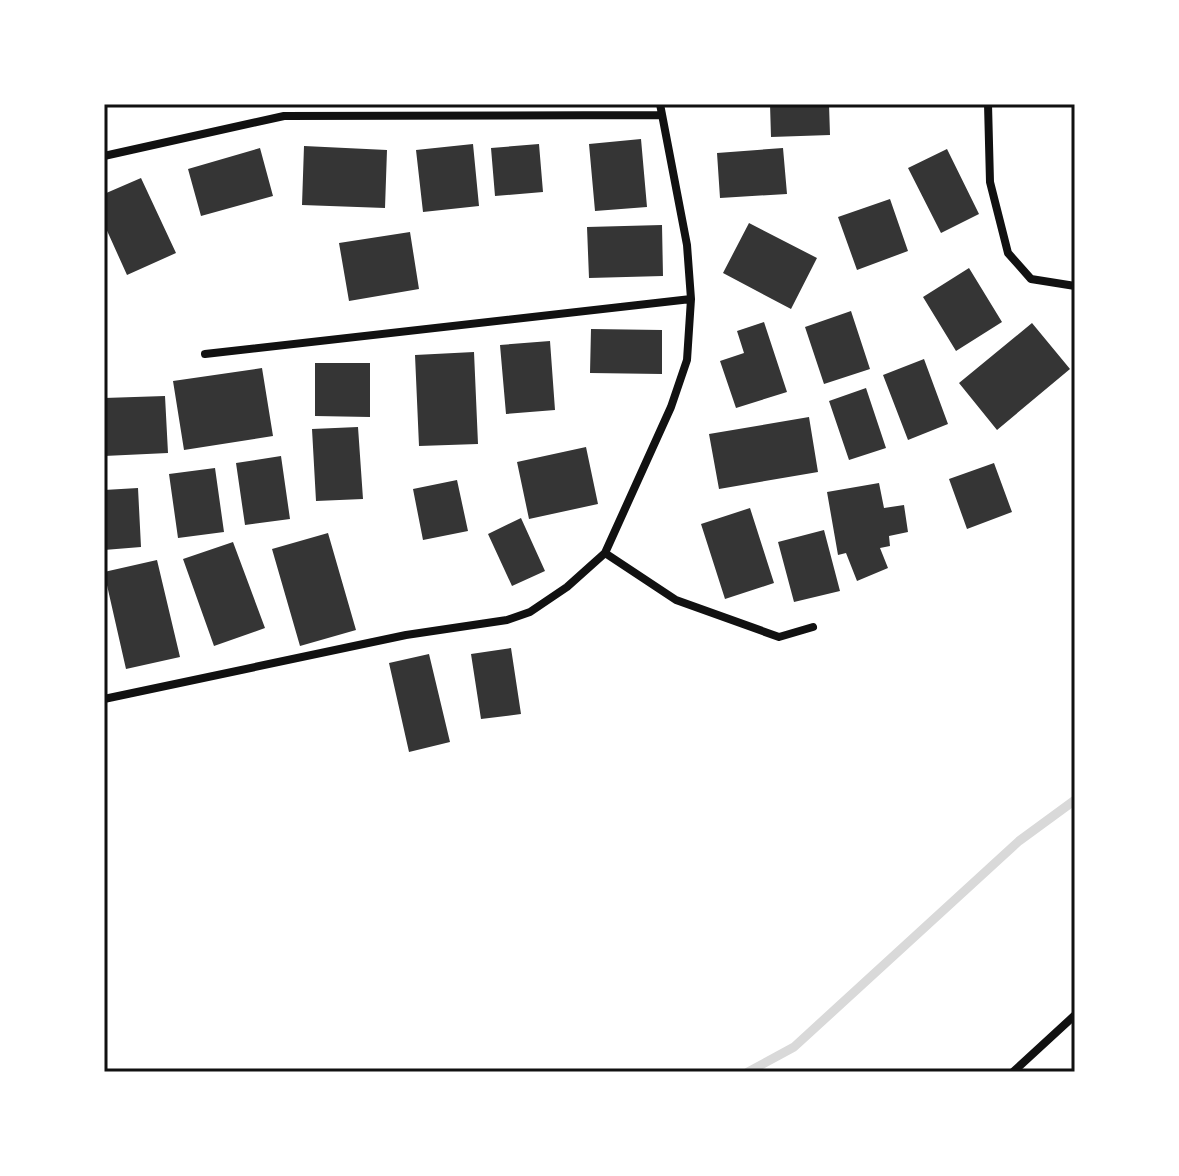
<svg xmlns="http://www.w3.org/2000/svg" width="1179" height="1176" font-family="'DejaVu Sans',sans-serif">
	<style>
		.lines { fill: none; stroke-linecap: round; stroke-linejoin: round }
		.stream { stroke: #d9d9d9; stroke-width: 9 }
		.building { fill: #353535 }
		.minor { stroke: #111; stroke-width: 8 }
		.neatline { fill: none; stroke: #111; stroke-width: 3 }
	</style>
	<rect width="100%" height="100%" fill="#fff"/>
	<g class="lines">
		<!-- stream -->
		<path class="stream" d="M 748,1072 L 794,1047 L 1019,841 L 1075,800"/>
	</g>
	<!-- building -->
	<path class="building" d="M 770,104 L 829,104 L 830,135 L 771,137 Z
		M 641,139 L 647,207 L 595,211 L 589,144 Z
		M 473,144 L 479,206 L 423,212 L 416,150 Z
		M 539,144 L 543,192 L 495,196 L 491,148 Z
		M 304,146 L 387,150 L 385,208 L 302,205 Z
		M 260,148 L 273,196 L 201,216 L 188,169 Z
		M 783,148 L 787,194 L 720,198 L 717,153 Z
		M 947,149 L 979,214 L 941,233 L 908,168 Z
		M 141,178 L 176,253 L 127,275 L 104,224 L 104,194 Z
		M 890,199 L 908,251 L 857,270 L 838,217 Z
		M 749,223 L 817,258 L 791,309 L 723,273 Z
		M 662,225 L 663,276 L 589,278 L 587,227 Z
		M 410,232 L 419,289 L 349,301 L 339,243 Z
		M 969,268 L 1002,322 L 956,351 L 923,297 Z
		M 851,311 L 870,369 L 824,384 L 805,327 Z
		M 764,322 L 787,392 L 736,408 L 720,361 L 744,353 L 737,331 Z
		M 1032,323 L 1070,369 L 997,430 L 959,383 Z
		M 591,329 L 662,330 L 662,374 L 590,373 Z
		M 550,341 L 555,410 L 506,414 L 500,345 Z
		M 474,352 L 478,444 L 419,446 L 415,355 Z
		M 924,359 L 948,424 L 908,440 L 883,375 Z
		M 315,363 L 370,363 L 370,417 L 315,416 Z
		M 262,368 L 273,436 L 184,450 L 173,381 Z
		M 866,388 L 886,448 L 849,460 L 829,401 Z
		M 165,396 L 168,453 L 104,456 L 104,398 Z
		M 809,417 L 818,472 L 719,489 L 709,434 Z
		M 358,427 L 363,499 L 316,501 L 312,429 Z
		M 586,447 L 598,504 L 529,519 L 517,462 Z
		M 281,456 L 290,519 L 245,525 L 236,463 Z
		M 994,463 L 1012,512 L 967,529 L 949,479 Z
		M 215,468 L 224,532 L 178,538 L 169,474 Z
		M 457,480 L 468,531 L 423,540 L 413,489 Z
		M 879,483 L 884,508 L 904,505 L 908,532 L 889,536 L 890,546 L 880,548 L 888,568 L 857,581 L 846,553 L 838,555 L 827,492 Z
		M 138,488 L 141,547 L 104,550 L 104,490 Z
		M 750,508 L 774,583 L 725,599 L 701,524 Z
		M 521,518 L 545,571 L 512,586 L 488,534 Z
		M 824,530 L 840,591 L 794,602 L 778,542 Z
		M 328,533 L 356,630 L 300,646 L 272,549 Z
		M 233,542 L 265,628 L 214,646 L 183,559 Z
		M 157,560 L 180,657 L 126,669 L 104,572 Z
		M 511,648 L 521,714 L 481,719 L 471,654 Z
		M 429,654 L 450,742 L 409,752 L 389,663 Z"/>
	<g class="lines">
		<!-- minor -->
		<path class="minor" d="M 988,104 L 990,182 L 1008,253 L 1031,279 L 1075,286
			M 104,156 L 284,116 L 661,115
			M 205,354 L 691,299
			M 605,553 L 676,600 L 779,637 L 813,627
			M 104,699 L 406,635 L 507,620 L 530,612 L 567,587 L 605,553 L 671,407 L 687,360 L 691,299 L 687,245 L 660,104
			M 1013,1072 L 1075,1015"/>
	</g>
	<!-- border -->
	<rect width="1179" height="1176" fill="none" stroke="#ffffff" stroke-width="212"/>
	<rect x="106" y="106" width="967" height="964" class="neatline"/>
</svg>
